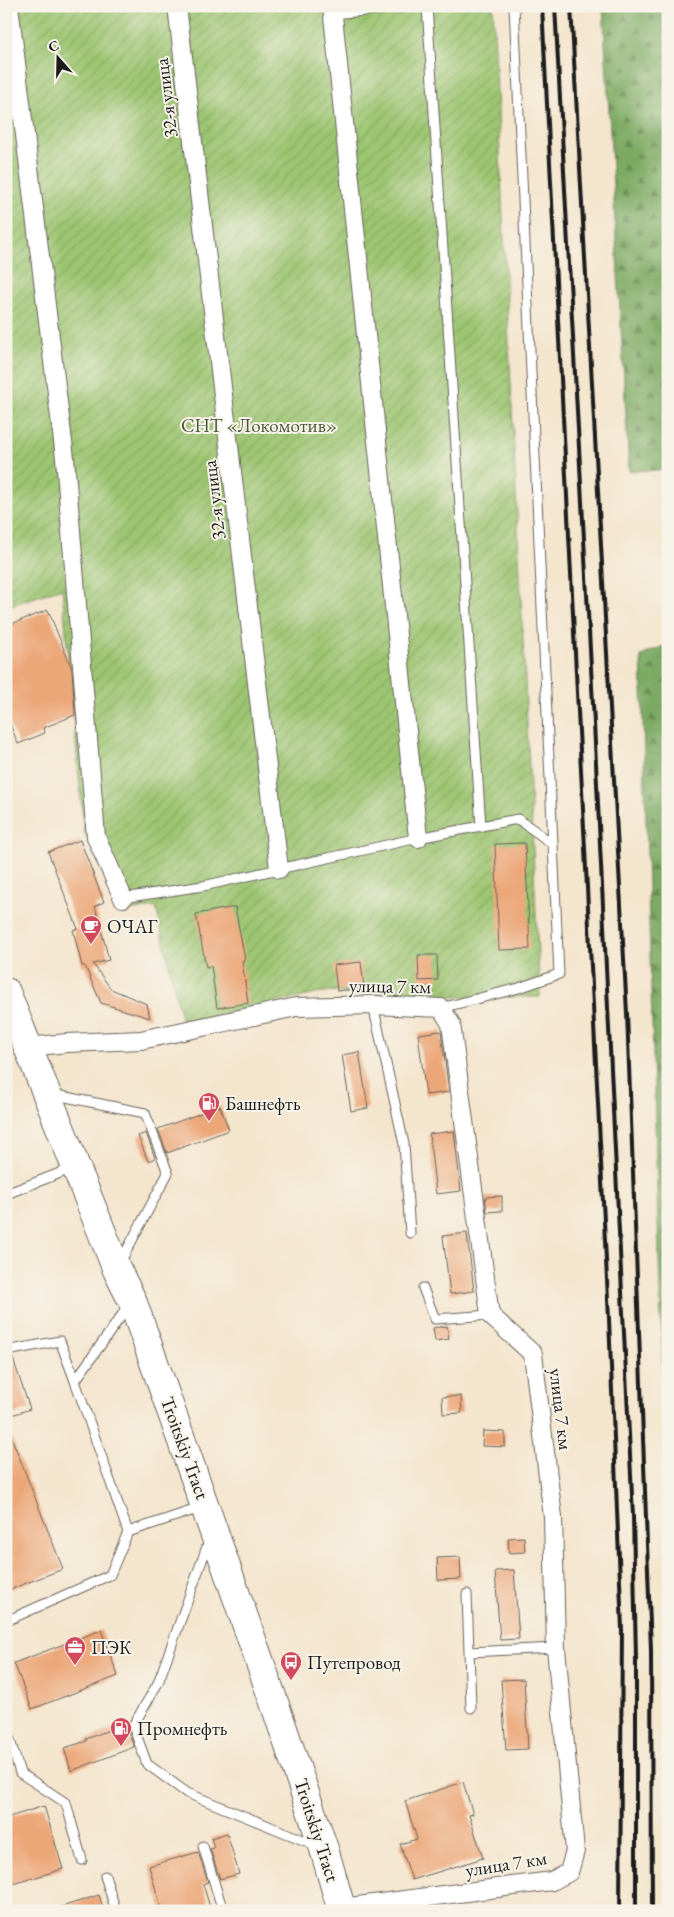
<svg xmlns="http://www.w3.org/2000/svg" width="674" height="1917" font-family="'EB Garamond',serif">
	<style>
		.forest { fill: url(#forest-firs); stroke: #4c6340 }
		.garden { fill: url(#garden-furrows); stroke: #5c7046 }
		.building { fill: #eca779 }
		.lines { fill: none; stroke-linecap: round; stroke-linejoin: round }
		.service-casing { stroke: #68625a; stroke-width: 11 }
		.minor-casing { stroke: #68625a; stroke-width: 20 }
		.primary-casing { stroke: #68625a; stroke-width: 30 }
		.service { stroke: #fff; stroke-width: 9 }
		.minor { stroke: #fff; stroke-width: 18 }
		.primary { stroke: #fff; stroke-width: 28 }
		.rail { stroke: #1c1c1c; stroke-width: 4 }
		.labels { text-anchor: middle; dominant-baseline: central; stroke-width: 4; stroke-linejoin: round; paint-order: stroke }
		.street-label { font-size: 19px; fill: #1c1c1c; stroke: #f7f3e8 }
		.park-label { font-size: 19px; fill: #49573a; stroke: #f7f3e8 }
		.poi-label { font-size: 19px; fill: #1c1c1c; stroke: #f7f3e8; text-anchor: start }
	</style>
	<defs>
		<pattern id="forest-firs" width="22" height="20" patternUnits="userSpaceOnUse" patternTransform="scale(1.25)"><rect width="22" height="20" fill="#7daa63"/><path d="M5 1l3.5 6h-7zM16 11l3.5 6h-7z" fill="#668a51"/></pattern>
		<pattern id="garden-furrows" width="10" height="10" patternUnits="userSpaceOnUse" patternTransform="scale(1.25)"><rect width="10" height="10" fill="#9cc571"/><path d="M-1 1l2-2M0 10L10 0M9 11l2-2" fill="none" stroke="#86a961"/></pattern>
	</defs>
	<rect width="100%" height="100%" fill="#f7f3e8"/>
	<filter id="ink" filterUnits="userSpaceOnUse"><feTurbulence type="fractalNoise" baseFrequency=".02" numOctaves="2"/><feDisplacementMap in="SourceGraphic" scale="10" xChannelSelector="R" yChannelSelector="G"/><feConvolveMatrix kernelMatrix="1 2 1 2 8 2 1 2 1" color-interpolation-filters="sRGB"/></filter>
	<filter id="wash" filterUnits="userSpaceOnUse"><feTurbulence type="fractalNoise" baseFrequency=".0096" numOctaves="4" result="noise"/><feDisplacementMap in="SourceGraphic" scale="20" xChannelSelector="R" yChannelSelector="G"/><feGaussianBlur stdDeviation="1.12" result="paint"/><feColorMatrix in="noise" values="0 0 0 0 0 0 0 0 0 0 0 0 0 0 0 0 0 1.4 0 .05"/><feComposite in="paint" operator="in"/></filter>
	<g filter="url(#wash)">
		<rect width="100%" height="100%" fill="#f4e5cd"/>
		<!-- forest -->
		<path class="forest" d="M 603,6 L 668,6 L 668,470 L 629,471 Z
			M 668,644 L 668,1556 L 641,656 Z"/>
		<!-- garden -->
		<path class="garden" d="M 6,6 L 493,6 L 540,997 L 371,997 L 330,991 L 182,1023 L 156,907 L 122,912 L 84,832 L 62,588 L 6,607 Z"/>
		<g id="blocks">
			<!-- building -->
			<path class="building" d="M 48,610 L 72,669 L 75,715 L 43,728 L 45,733 L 18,744 L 6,714 L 6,626 Z
				M 80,840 L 104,902 L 95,906 L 109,960 L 93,964 L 111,989 L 147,1004 L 150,1018 L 101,1003 L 85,966 L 82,966 L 73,930 L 78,929 L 48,852 Z
				M 525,843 L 530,949 L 499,950 L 495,844 Z
				M 235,907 L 245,960 L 242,961 L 248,1003 L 217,1008 L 211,966 L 206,967 L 196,914 Z
				M 418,955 L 437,955 L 438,980 L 419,981 Z
				M 361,962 L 364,988 L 337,991 L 334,965 Z
				M 441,1031 L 449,1092 L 426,1095 L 418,1034 Z
				M 359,1052 L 368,1108 L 351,1111 L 342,1055 Z
				M 220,1106 L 229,1130 L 167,1153 L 158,1129 Z
				M 454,1131 L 461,1191 L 436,1194 L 429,1134 Z
				M 146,1133 L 155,1158 L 148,1161 L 138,1136 Z
				M 502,1196 L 502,1211 L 487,1212 L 485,1197 Z
				M 467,1233 L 474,1291 L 450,1294 L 443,1236 Z
				M 447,1326 L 449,1339 L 435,1341 L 433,1328 Z
				M 12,1356 L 30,1409 L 6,1417 L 6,1357 Z
				M 461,1396 L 462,1413 L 443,1414 L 442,1397 Z
				M 7,1426 L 63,1569 L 11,1589 L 6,1578 Z
				M 483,1431 L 505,1432 L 505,1447 L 482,1446 Z
				M 524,1537 L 525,1552 L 509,1553 L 508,1538 Z
				M 460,1557 L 461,1579 L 438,1580 L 437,1558 Z
				M 514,1570 L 519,1639 L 500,1640 L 495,1571 Z
				M 101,1630 L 118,1676 L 32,1709 L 14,1663 Z
				M 524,1679 L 528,1749 L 506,1750 L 501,1680 Z
				M 127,1723 L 127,1728 L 134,1747 L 71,1771 L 64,1748 L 87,1741 L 86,1739 Z
				M 463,1782 L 473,1814 L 469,1815 L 483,1858 L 412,1880 L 400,1844 L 417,1839 L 405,1801 Z
				M 44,1806 L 63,1869 L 6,1886 L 6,1818 Z
				M 227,1833 L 239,1874 L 220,1879 L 210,1849 L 214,1848 L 211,1838 Z
				M 198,1852 L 208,1882 L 203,1884 L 211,1911 L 162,1911 L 149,1866 Z
				M 99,1895 L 104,1911 L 58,1911 L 58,1908 Z"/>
		</g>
	</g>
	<g filter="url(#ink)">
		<use href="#blocks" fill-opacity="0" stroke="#68625a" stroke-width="1"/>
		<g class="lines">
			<!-- service casing -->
			<g class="service-casing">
				<path id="service" d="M 427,6 L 481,827
					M 514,6 L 553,844
					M 332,14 L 420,6
					M 123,898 L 203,886 L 418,838 L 518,819 L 553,844 L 559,974 L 519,988 L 441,1008
					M 373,1005 L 404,1144 L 410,1233
					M 51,1094 L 145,1113 L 168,1173 L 120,1263
					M 6,1194 L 73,1168
					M 423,1288 L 435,1319 L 490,1315
					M 129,1305 L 75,1381 L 128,1532 L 203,1507
					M 6,1351 L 60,1341 L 75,1381
					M 209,1541 L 158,1683 L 133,1726 L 147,1764 L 187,1793 L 318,1846
					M 467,1594 L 471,1708
					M 6,1621 L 110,1575 L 128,1532
					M 469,1652 L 556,1648
					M 6,1727 L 20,1773 L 66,1803 L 82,1860
					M 203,1846 L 223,1911
					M 105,1876 L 116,1911"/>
			</g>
			<!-- minor casing -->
			<g class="minor-casing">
				<path id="minor" d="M 9,6 L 65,458 L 96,837 L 123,898
					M 177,6 L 279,869
					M 332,6 L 418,838
					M 29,1047 L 67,1043 L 141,1040 L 296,1007 L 373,1005 L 441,1008 L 451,1024 L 490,1315 L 533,1354 L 553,1517 L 556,1648 L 575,1851 L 569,1872 L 552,1881 L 342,1908"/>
			</g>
			<!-- primary casing -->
			<g class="primary-casing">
				<path id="primary" d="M 6,992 L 117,1270 L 132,1300 L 276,1708 L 324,1849 L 342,1911"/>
			</g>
			<!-- service -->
			<use href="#service" class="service"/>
			<!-- minor -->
			<use href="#minor" class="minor"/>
			<!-- primary -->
			<use href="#primary" class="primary"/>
			<!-- rail -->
			<path class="rail" d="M 542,6 L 609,1319 L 622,1629 L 620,1911
				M 555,6 L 594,723 L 633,1516 L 636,1658 L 636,1911
				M 571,6 L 627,1013 L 651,1650 L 652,1911"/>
		</g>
	</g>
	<!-- icons -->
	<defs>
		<g id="cafe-pin" transform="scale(1.125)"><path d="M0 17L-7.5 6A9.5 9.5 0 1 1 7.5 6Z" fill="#d1495b" stroke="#f7f3e8"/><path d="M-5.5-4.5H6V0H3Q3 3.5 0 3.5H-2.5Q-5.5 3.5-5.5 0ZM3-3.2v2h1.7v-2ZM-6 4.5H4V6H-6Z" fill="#fff"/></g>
		<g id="fuel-pin" transform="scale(1.125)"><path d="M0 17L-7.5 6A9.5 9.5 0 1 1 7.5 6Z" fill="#d1495b" stroke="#f7f3e8"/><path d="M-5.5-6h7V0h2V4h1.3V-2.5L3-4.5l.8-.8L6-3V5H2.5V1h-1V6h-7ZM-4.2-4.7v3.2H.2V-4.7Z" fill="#fff"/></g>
		<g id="office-pin" transform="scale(1.125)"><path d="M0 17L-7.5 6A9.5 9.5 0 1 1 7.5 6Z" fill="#d1495b" stroke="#f7f3e8"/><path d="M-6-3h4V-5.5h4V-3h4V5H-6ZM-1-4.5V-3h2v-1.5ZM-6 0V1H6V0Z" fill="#fff"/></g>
		<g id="bus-pin" transform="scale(1.125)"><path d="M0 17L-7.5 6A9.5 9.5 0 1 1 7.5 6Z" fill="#d1495b" stroke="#f7f3e8"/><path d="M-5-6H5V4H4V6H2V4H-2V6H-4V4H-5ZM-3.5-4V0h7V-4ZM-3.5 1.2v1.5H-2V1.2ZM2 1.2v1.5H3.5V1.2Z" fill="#fff"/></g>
	</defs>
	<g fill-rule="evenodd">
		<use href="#cafe-pin" x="91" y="926"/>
		<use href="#fuel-pin" x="209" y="1103"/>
		<use href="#office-pin" x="75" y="1647"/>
		<use href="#bus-pin" x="291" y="1662"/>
		<use href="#fuel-pin" x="121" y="1728"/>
	</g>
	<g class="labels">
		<!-- street labels -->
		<g class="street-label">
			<text transform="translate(166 98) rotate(-97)">32-я улица</text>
			<text transform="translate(214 500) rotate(-97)">32-я улица</text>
			<text transform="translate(390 986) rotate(1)">улица 7 км</text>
			<text transform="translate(561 1409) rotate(83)">улица 7 км</text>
			<text transform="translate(185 1448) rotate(70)">Troitskiy Tract</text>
			<text transform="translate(317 1830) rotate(72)">Troitskiy Tract</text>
			<text transform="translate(506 1864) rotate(-9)">улица 7 км</text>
		</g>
		<!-- park labels -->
		<g class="park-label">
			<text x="259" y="425">СНТ «Локомотив»</text>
		</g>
		<!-- poi labels -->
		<g class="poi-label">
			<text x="107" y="926">ОЧАГ</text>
			<text x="225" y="1103">Башнефть</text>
			<text x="91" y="1647">ПЭК</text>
			<text x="307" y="1662">Путепровод</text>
			<text x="137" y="1728">Промнефть</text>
		</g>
	</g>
	<!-- margin -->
	<rect width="674" height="1917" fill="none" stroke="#f7f3e8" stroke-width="25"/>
	<!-- north arrow -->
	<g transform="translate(58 58) rotate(340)" stroke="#f7f3e8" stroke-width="4" paint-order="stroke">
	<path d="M0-4L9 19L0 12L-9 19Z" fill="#1c1c1c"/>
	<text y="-8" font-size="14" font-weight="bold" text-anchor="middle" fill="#1c1c1c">С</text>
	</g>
</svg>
